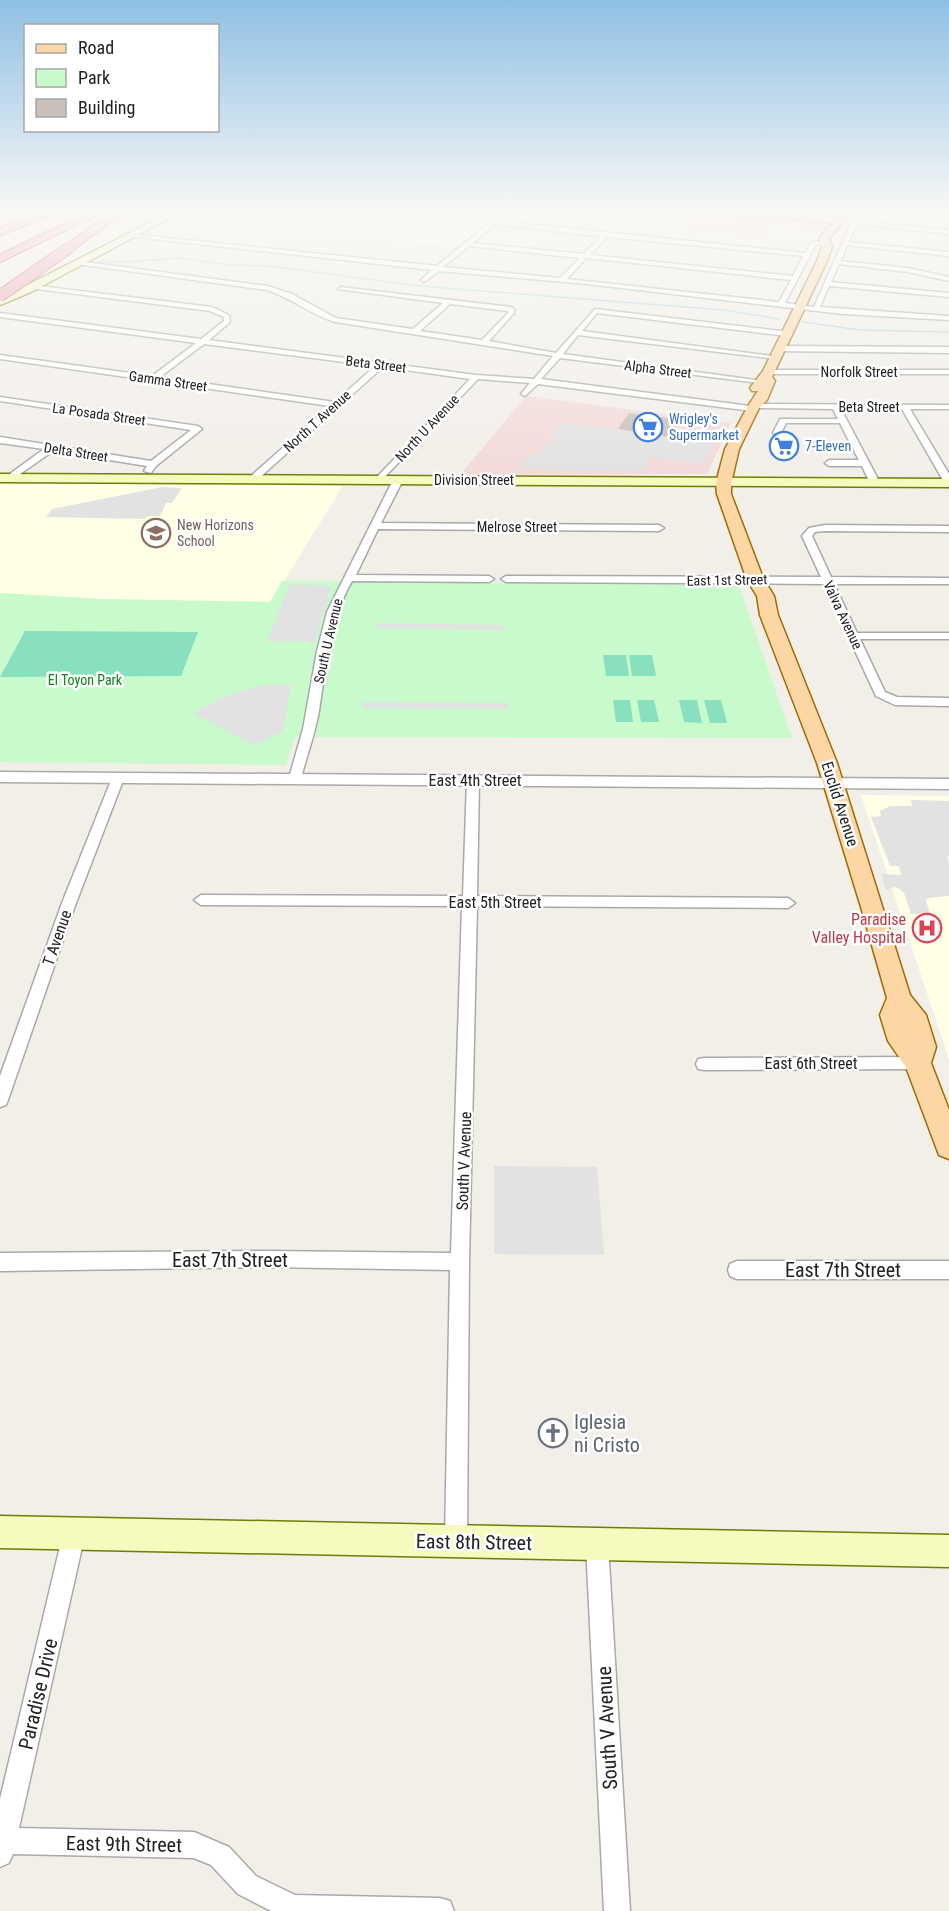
<svg xmlns="http://www.w3.org/2000/svg" width="949" height="1911" font-family="'Roboto Condensed',sans-serif">
	<style>
		.commercial { fill: #f2dad9 }
		.education { fill: #ffffe5 }
		.park { fill: #c8facc }
		.pitch { fill: #88e0be }
		.parking { fill: #e2e2e2 }
		.lines { fill: none; stroke-linecap: round; stroke-linejoin: round }
		.stream { stroke: #aad3df; stroke-width: 1.5 }
		.building { fill: #c7bfb8 }
		.minor-casing { stroke: #a9a9a9; stroke-width: 3 }
		.tertiary-casing { stroke: #a9a9a9; stroke-width: 3 }
		.secondary-casing { stroke: #707d05; stroke-width: 3 }
		.primary-casing { stroke: #a06b00; stroke-width: 3 }
		.motorway-casing { stroke: #dc2a67; stroke-width: 3 }
		.minor { fill: #fff; fill-rule: evenodd }
		.tertiary { fill: #fff; fill-rule: evenodd }
		.secondary { fill: #f7fabf; fill-rule: evenodd }
		.primary { fill: #fcd6a4; fill-rule: evenodd }
		.motorway { fill: #e892a2; fill-rule: evenodd }
		.motorway-bridge-casing { stroke: #dc2a67; stroke-width: 13; stroke-linecap: butt }
		.motorway-bridge { stroke: #e892a2; stroke-width: 11 }
		.labels { text-anchor: middle; dominant-baseline: central; stroke-width: 5; stroke-linejoin: round; paint-order: stroke }
		.far-street-label { font-size: 14px; fill: #222; stroke: #fff }
		.far-shop-label { font-size: 14px; fill: #366cbe; stroke: #fff; text-anchor: start }
		.far-education-label { font-size: 14px; fill: #785e54; stroke: #fff; text-anchor: start }
		.far-park-label { font-size: 14px; fill: #0c8416; stroke: #fff }
		.street-label { font-size: 16px; fill: #222; stroke: #fff }
		.health-label { font-size: 16px; fill: #be3a42; stroke: #fff; text-anchor: end }
		.near-street-label { font-size: 20px; fill: #222; stroke: #fff }
		.near-worship-label { font-size: 20px; fill: #5b616d; stroke: #fff; text-anchor: start }
	</style>
	<rect width="100%" height="100%" fill="#f2efe9"/>
	<!-- commercial -->
	<path class="commercial" d="M 699,212 L 719,212 L 827,222 L 823,230 L 770,225 L 764,236 L 687,228 Z
		M 526,396 L 731,423 L 707,474 L 460,475 Z"/>
	<!-- education -->
	<path class="education" d="M 341,212 L 500,212 L 459,247 L 311,232 L 341,216 Z
		M 0,483 L 343,486 L 271,602 L 100,599 L 0,593 Z
		M 861,795 L 949,796 L 949,1059 Z"/>
	<!-- park -->
	<path class="park" d="M 282,581 L 739,585 L 792,738 L 295,737 L 286,765 L 0,762 L 0,593 L 100,599 L 270,602 Z"/>
	<!-- pitch -->
	<path class="pitch" d="M 25,631 L 198,632 L 181,676 L 0,677 Z
		M 603,655 L 626,655 L 629,676 L 606,676 Z
		M 629,655 L 652,655 L 656,676 L 632,676 Z
		M 613,700 L 630,700 L 633,722 L 616,722 Z
		M 637,700 L 654,700 L 659,722 L 641,722 Z
		M 679,700 L 697,700 L 702,723 L 684,722 Z
		M 704,700 L 721,700 L 727,723 L 710,723 Z"/>
	<!-- parking -->
	<path class="parking" d="M 563,423 L 677,438 L 678,436 L 714,441 L 703,464 L 652,457 L 642,471 L 559,471 L 519,467 L 528,456 L 536,457 Z
		M 162,487 L 182,488 L 172,503 L 166,503 L 160,516 L 148,516 L 145,519 L 46,517 L 52,509 Z
		M 290,584 L 331,586 L 315,642 L 267,641 Z
		M 377,623 L 503,625 L 503,630 L 376,628 Z
		M 262,685 L 291,685 L 283,731 L 254,745 L 193,713 L 226,696 Z
		M 363,702 L 508,703 L 508,709 L 362,708 Z
		M 911,800 L 949,801 L 949,856 L 947,857 L 949,862 L 949,896 L 928,898 L 926,901 L 930,914 L 911,914 L 904,893 L 900,889 L 894,887 L 886,890 L 881,874 L 901,875 L 899,866 L 890,866 L 871,817 L 881,816 L 880,811 L 890,806 L 912,806 Z
		M 494,1166 L 597,1167 L 604,1255 L 494,1254 Z"/>
	<g class="lines">
		<!-- stream -->
		<path class="stream" d="M 98,261 L 124,262 L 179,258 L 230,265 L 270,266 L 419,286 L 724,310 L 779,319
			M 803,322 L 860,330 L 949,332"/>
	</g>
	<!-- building -->
	<path class="building" d="M 629,413 L 681,420 L 671,437 L 618,429 Z"/>
	<g class="lines">
		<!-- minor casing -->
		<g class="minor-casing">
			<path id="minor" d="M 502,212 L 509,212 L 499,221 L 805,253 L 812,241 L 829,243 L 827,246 L 816,244 L 785,303 L 814,307 L 851,223 L 854,221 L 857,223 L 849,242 L 949,252 L 949,256 L 847,245 L 841,261 L 908,268 L 949,277 L 949,281 L 908,272 L 839,264 L 831,282 L 949,293 L 949,297 L 829,286 L 820,307 L 949,316 L 949,320 L 843,314 L 587,284 L 439,271 L 424,282 L 421,280 L 432,270 L 127,236 L 130,234 L 437,266 ZM 495,224 L 586,235 L 601,236 L 583,254 L 473,243 ZM 607,237 L 803,256 L 793,276 L 590,255 ZM 469,246 L 580,258 L 560,278 L 443,267 ZM 586,258 L 791,280 L 779,302 L 567,279 Z
				M 78,261 L 268,286 L 292,294 L 336,318 L 413,329 L 443,303 L 338,289 L 341,287 L 511,307 L 514,309 L 514,313 L 489,341 L 556,353 L 595,309 L 790,332 L 787,336 L 597,313 L 582,331 L 780,357 L 776,359 L 578,335 L 563,354 L 763,381 L 759,383 L 560,358 L 541,379 L 750,406 L 754,404 L 949,405 L 949,409 L 910,409 L 949,474 L 949,485 L 944,482 L 902,409 L 841,409 L 880,483 L 875,486 L 870,483 L 862,466 L 829,466 L 825,463 L 829,460 L 859,460 L 853,449 L 814,449 L 810,446 L 814,443 L 850,443 L 840,423 L 786,423 L 780,435 L 773,433 L 780,419 L 838,419 L 833,409 L 756,408 L 752,411 L 538,384 L 525,396 L 521,394 L 530,383 L 478,379 L 379,483 L 374,480 L 376,478 L 470,379 L 383,367 L 257,480 L 251,480 L 251,476 L 330,406 L 0,359 L 0,355 L 152,376 L 196,343 L 0,317 L 0,313 L 201,339 L 224,321 L 224,317 L 210,311 L 29,288 L 31,285 L 212,307 L 229,315 L 230,322 L 209,340 L 476,375 L 534,379 L 553,356 L 335,322 C 311,315 292,298 267,290 L 76,264 ZM 450,304 L 508,311 L 508,313 L 482,340 L 420,331 ZM 204,344 L 375,366 L 335,402 L 160,377 Z
				M 769,370 L 949,370 L 949,374 L 766,374 L 765,372 Z
				M 0,397 L 198,426 L 202,429 L 156,466 L 151,473 L 144,471 L 147,466 L 53,451 L 10,481 L 5,478 L 7,476 L 44,449 L 0,443 L 0,437 L 151,461 L 191,430 L 0,401 Z
				M 398,477 L 403,480 L 381,523 L 659,525 L 664,528 L 659,531 L 378,529 L 356,575 L 489,576 L 494,579 L 489,582 L 352,581 C 329,621 326,666 319,711 C 315,734 307,755 301,778 L 295,782 L 290,781 L 289,778 L 303,729 L 317,651 L 327,612 L 393,480 Z
				M 825,525 L 949,526 L 949,532 L 825,531 L 815,532 L 812,536 L 831,577 L 949,578 L 949,584 L 834,584 L 857,633 L 949,633 L 949,639 L 860,639 L 885,692 L 897,697 L 949,698 L 949,706 L 895,705 L 876,696 L 824,584 L 506,582 L 501,579 L 506,576 L 821,577 L 802,536 L 809,528 Z
				M 118,774 L 124,778 L 76,903 L 8,1100 L 6,1105 L 0,1107 L 0,1076 L 62,903 L 112,778 Z
				M 473,776 L 479,780 L 477,896 L 788,898 L 795,903 L 788,908 L 477,906 L 469,1262 L 467,1542 L 464,1550 L 456,1553 L 448,1550 L 445,1542 L 450,1270 L 265,1267 L 0,1271 L 0,1253 L 265,1251 L 451,1253 L 462,906 L 201,905 L 194,900 L 201,895 L 463,896 L 467,780 Z
				M 918,1057 L 924,1058 L 926,1063 L 924,1068 L 918,1069 L 704,1070 L 698,1069 L 696,1064 L 698,1059 L 704,1058 Z
				M 737,1261 L 949,1261 L 949,1279 L 737,1279 L 730,1276 L 728,1270 L 730,1264 Z
				M 74,1523 L 82,1526 L 85,1534 L 19,1828 L 194,1832 L 229,1847 L 256,1876 L 295,1895 L 440,1898 L 450,1901 L 454,1911 L 271,1911 L 238,1894 L 211,1865 L 194,1858 L 13,1854 L 9,1863 L 0,1867 L 0,1799 L 63,1534 L 66,1526 Z
				M 597,1533 L 605,1536 L 608,1544 L 630,1911 L 604,1911 L 586,1544 L 589,1536 Z"/>
		</g>
		<!-- tertiary casing -->
		<g class="tertiary-casing">
			<path id="tertiary" d="M 839,219 L 949,230 L 949,234 L 837,222 Z
				M 779,346 L 949,347 L 949,353 L 776,351 L 775,349 Z
				M 0,772 L 949,779 L 949,789 L 0,782 Z"/>
		</g>
		<!-- secondary casing -->
		<g class="secondary-casing">
			<path id="secondary" d="M 171,212 L 181,212 L 31,292 L 0,305 L 0,299 Z
				M 0,474 L 949,479 L 949,487 L 0,482 Z
				M 0,1516 L 949,1535 L 949,1567 L 0,1548 Z"/>
		</g>
		<!-- primary casing -->
		<g class="primary-casing">
			<path id="primary" d="M 737,212 L 772,212 L 838,218 L 842,212 L 851,212 L 829,239 L 832,247 L 827,261 L 772,377 L 775,381 L 767,400 L 759,408 L 739,449 L 731,483 L 731,494 L 763,578 L 774,596 L 778,615 L 837,763 L 910,995 L 926,1015 L 936,1047 L 931,1063 L 949,1110 L 949,1159 L 939,1155 L 906,1067 L 888,1041 L 880,1015 L 887,998 L 861,907 L 817,763 L 760,615 L 757,596 L 747,580 L 717,494 L 716,483 L 725,449 L 748,406 L 758,391 L 752,391 L 750,388 L 763,371 L 817,261 L 822,247 L 819,239 L 826,229 L 834,223 L 741,215 Z"/>
		</g>
		<!-- motorway casing -->
		<g class="motorway-casing">
			<path id="motorway" d="M 43,212 L 58,212 L 0,235 L 0,228 Z
				M 89,212 L 102,212 L 0,262 L 0,255 Z
				M 112,212 L 124,212 L 74,249 L 66,249 L 66,245 Z"/>
		</g>
		<!-- minor -->
		<use href="#minor" class="minor"/>
		<!-- tertiary -->
		<use href="#tertiary" class="tertiary"/>
		<!-- secondary -->
		<use href="#secondary" class="secondary"/>
		<!-- primary -->
		<use href="#primary" class="primary"/>
		<!-- motorway -->
		<use href="#motorway" class="motorway"/>
		<!-- motorway-bridge casing -->
		<g class="motorway-bridge-casing">
			<path id="motorway-bridge" d="M 0,296 L 70,247"/>
		</g>
		<!-- motorway-bridge -->
		<use href="#motorway-bridge" class="motorway-bridge"/>
	</g>
	<!-- sky -->
	<linearGradient id="sky" x2="0" y2="1"><stop stop-color="#8fc0e4"/><stop offset="0.44" stop-color="#f9f8f5"/><stop offset="1" stop-color="#f9f8f5" stop-opacity="0"/></linearGradient>
	<rect width="949" height="480" fill="url(#sky)"/>
	<!-- icons -->
	<defs>
		<g id="supermarket-ring" transform="scale(1.5)"><circle r="9.5" fill="#fff" stroke="#3f7fe0" stroke-width="1.5"/><path d="M-6-5.5h2.5l.6 2H6L4.5 2H-2.5L-4.4-4H-6ZM-1.5 3.2a1.3 1.3 0 1 0 .1 0ZM3 3.2a1.3 1.3 0 1 0 .1 0Z" fill="#3f7fe0"/></g>
		<g id="school-ring" transform="scale(1.5)"><circle r="9.5" fill="#fff" stroke="#8d6e63" stroke-width="1.5"/><path d="M0-5L7-2L0 1L-7-2ZM-4 1L0 2.5L4 1V4Q0 6-4 4Z" fill="#8d6e63"/></g>
		<g id="hospital-ring" transform="scale(1.5)"><circle r="9.5" fill="#fff" stroke="#e0444e" stroke-width="1.5"/><path d="M-5-5h3v3.5h4V-5h3V5h-3V1.5h-4V5h-3Z" fill="#e0444e"/></g>
		<g id="church-ring" transform="scale(1.5)"><circle r="9.5" fill="#fff" stroke="#6b7280" stroke-width="1.5"/><path d="M-1.2-6h2.4v3.5h3.3v2.4h-3.3V6h-2.4V-.1h-3.3v-2.4h3.3Z" fill="#6b7280"/></g>
	</defs>
	<g fill-rule="evenodd">
		<use href="#supermarket-ring" x="648" y="427"/>
		<use href="#supermarket-ring" x="784" y="446"/>
		<use href="#school-ring" x="156" y="533"/>
		<use href="#hospital-ring" x="927" y="928"/>
		<use href="#church-ring" x="553" y="1433"/>
	</g>
	<g class="labels">
		<!-- far-street labels -->
		<g class="far-street-label">
			<text transform="translate(376 364) rotate(7)">Beta Street</text>
			<text transform="translate(658 369) rotate(7)">Alpha Street</text>
			<text x="859" y="372">Norfolk Street</text>
			<text transform="translate(168 381) rotate(8)">Gamma Street</text>
			<text x="869" y="407">Beta Street</text>
			<text transform="translate(99 414) rotate(8)">La Posada Street</text>
			<text transform="translate(317 421) rotate(-42)">North T Avenue</text>
			<text transform="translate(427 428) rotate(-47)">North U Avenue</text>
			<text transform="translate(76 452) rotate(9)">Delta Street</text>
			<text x="474" y="480">Division Street</text>
			<text x="517" y="527">Melrose Street</text>
			<text transform="translate(727 580) rotate(-1)">East 1st Street</text>
			<text transform="translate(843 615) rotate(65)">Valva Avenue</text>
			<text transform="translate(328 641) rotate(-77)">South U Avenue</text>
		</g>
		<!-- far-shop labels -->
		<g class="far-shop-label">
			<text x="669" y="419">Wrigley's<tspan x="669" dy="16">Supermarket</tspan></text>
			<text x="805" y="446">7-Eleven</text>
		</g>
		<!-- far-education labels -->
		<g class="far-education-label">
			<text x="177" y="525">New Horizons<tspan x="177" dy="16">School</tspan></text>
		</g>
		<!-- far-park labels -->
		<g class="far-park-label">
			<text x="85" y="680">El Toyon Park</text>
		</g>
		<!-- street labels -->
		<g class="street-label">
			<text x="475" y="780">East 4th Street</text>
			<text transform="translate(840 804) rotate(72)">Euclid Avenue</text>
			<text x="495" y="902">East 5th Street</text>
			<text transform="translate(57 938) rotate(-71)">T Avenue</text>
			<text x="811" y="1063">East 6th Street</text>
			<text transform="translate(464 1161) rotate(-88)">South V Avenue</text>
		</g>
		<!-- health labels -->
		<g class="health-label">
			<text x="906" y="919">Paradise<tspan x="906" dy="18">Valley Hospital</tspan></text>
		</g>
		<!-- near-street labels -->
		<g class="near-street-label">
			<text x="230" y="1260">East 7th Street</text>
			<text x="843" y="1270">East 7th Street</text>
			<text transform="translate(474 1542) rotate(1)">East 8th Street</text>
			<text transform="translate(38 1694) rotate(-77)">Paradise Drive</text>
			<text transform="translate(607 1728) rotate(-93)">South V Avenue</text>
			<text transform="translate(124 1844) rotate(1)">East 9th Street</text>
		</g>
		<!-- near-worship labels -->
		<g class="near-worship-label">
			<text x="574" y="1422">Iglesia<tspan x="574" dy="23">ni Cristo</tspan></text>
		</g>
	</g>
	<!-- legend -->
	<rect x="24" y="24" width="195" height="108" fill="#ffffff" stroke="#a7a7a7" stroke-width="1.5"/>
	<rect x="36" y="44" width="30" height="9" fill="#fcd6a4" stroke="#a7a7a7" stroke-width="1.5"/>
	<text x="78" y="54" font-size="18" fill="#222222">Road</text>
	<rect x="36" y="69" width="30" height="18" fill="#c8facc" stroke="#a7a7a7" stroke-width="1.5"/>
	<text x="78" y="84" font-size="18" fill="#222222">Park</text>
	<rect x="36" y="99" width="30" height="18" fill="#c7bfb8" stroke="#a7a7a7" stroke-width="1.5"/>
	<text x="78" y="114" font-size="18" fill="#222222">Building</text>
</svg>
